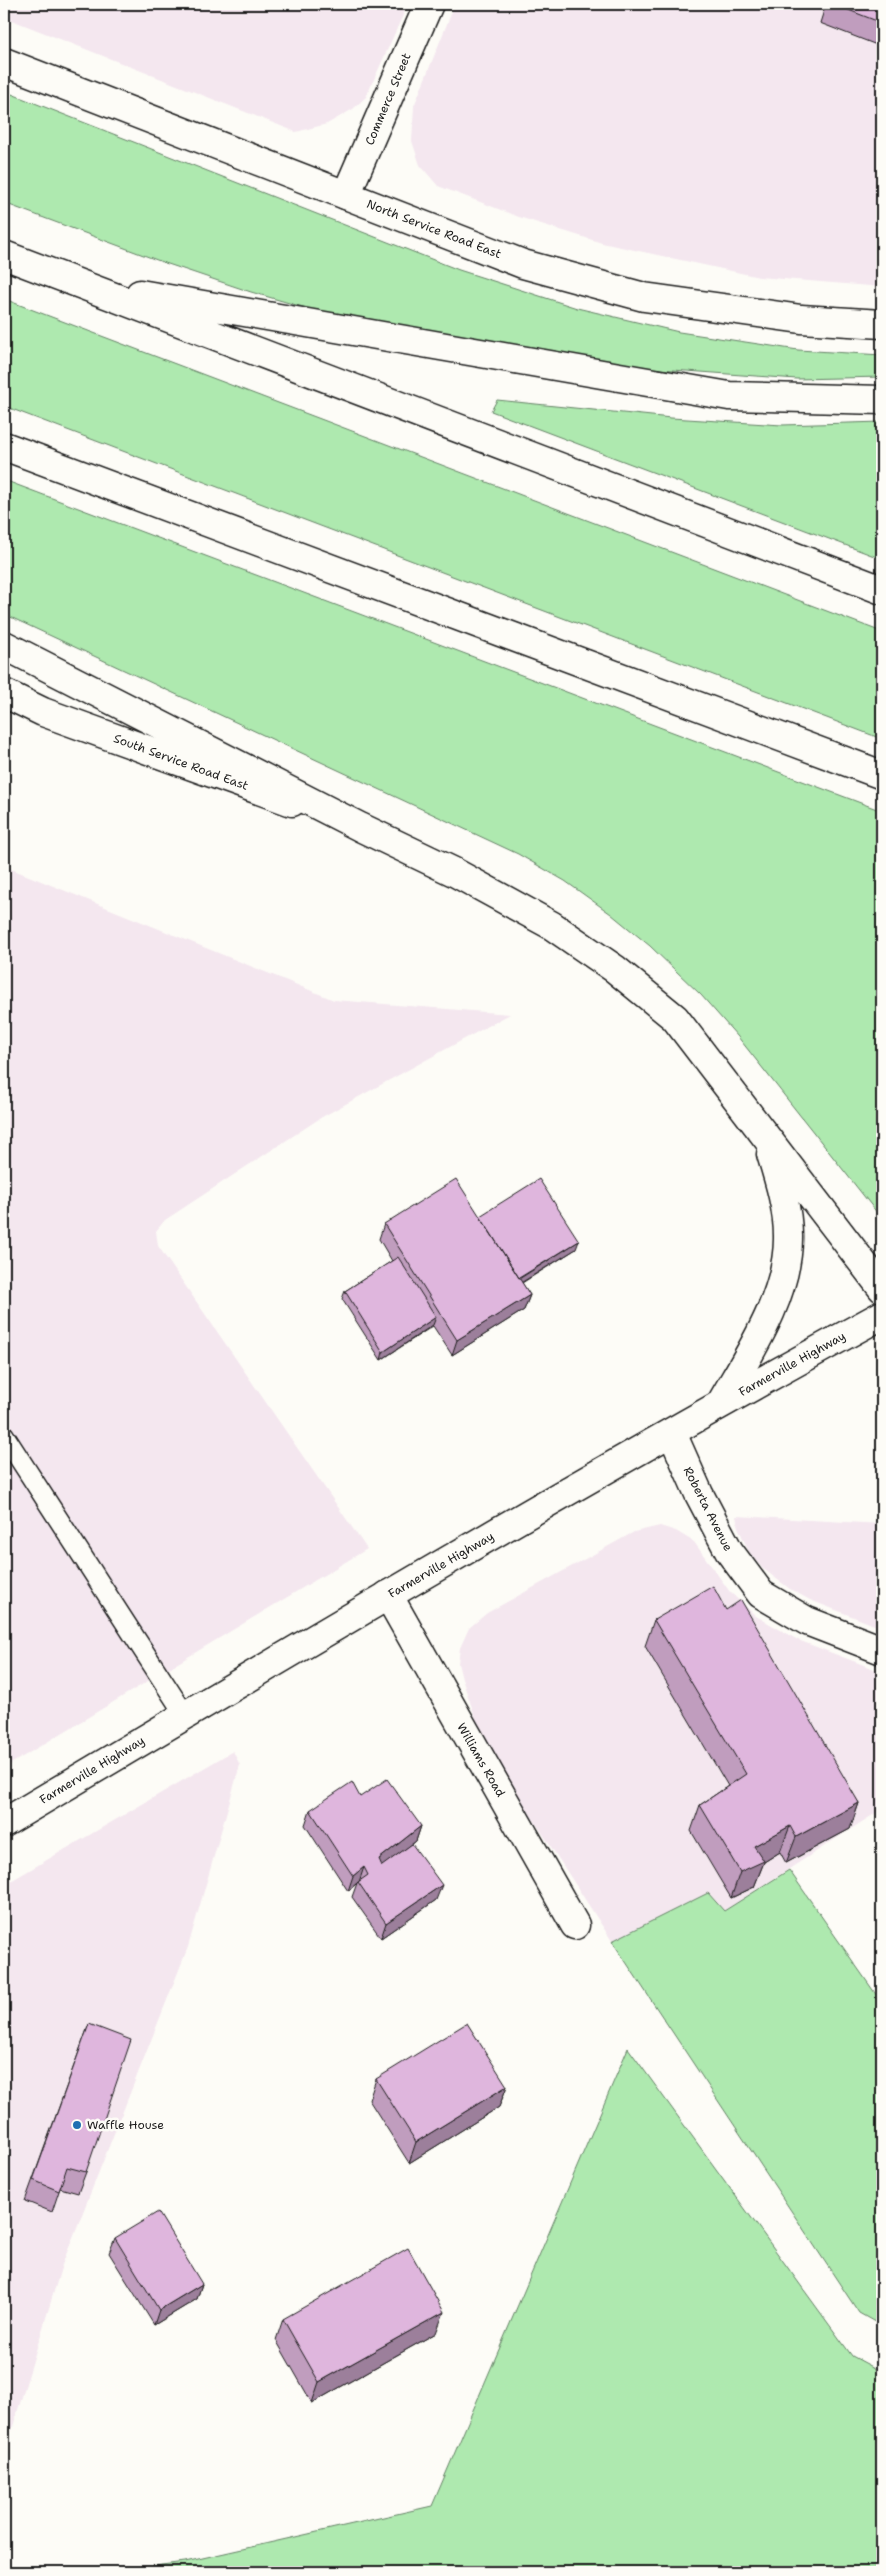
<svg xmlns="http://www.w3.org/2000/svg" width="886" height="2576" font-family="'Shantell Sans',sans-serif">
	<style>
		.built { fill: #f4e7ef }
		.green { fill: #aee9af; stroke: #658266 }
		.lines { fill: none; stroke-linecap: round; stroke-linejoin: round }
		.lane-casing { stroke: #1c1c1c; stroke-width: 22 }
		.street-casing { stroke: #1c1c1c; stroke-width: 31 }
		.secondary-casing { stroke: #1c1c1c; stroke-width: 31 }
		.primary-casing { stroke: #1c1c1c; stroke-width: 31 }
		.highway-casing { stroke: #1c1c1c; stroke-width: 31 }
		.lane { stroke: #fdfcf7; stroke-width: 19 }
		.street { stroke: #fdfcf7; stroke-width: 28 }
		.secondary { stroke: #fdfcf7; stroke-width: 28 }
		.primary { stroke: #fdfcf7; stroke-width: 28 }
		.highway { stroke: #fdfcf7; stroke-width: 28 }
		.wall { fill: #c09dbe; stroke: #1c1c1c }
		.shaded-wall { fill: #9c7f9b; stroke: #1c1c1c }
		.building { fill: #dfb6dd; stroke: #1c1c1c }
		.poi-dot { fill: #1f6fb2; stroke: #fdfcf7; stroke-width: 2 }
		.labels { text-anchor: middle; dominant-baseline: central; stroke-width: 5; stroke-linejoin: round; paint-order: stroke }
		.street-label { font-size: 12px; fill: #1c1c1c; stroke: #fdfcf7 }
		.poi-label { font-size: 12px; fill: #1c1c1c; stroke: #fdfcf7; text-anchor: start }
	</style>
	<rect width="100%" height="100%" fill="#fdfcf7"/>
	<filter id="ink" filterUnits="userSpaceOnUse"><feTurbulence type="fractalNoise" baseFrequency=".02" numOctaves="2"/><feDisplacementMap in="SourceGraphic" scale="10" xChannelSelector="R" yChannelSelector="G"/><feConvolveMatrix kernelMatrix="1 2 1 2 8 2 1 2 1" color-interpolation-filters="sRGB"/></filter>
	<g filter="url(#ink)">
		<!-- built -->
		<path class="built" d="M 4,4 L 408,4 L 366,97 L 353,109 L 327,124 L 296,132 L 4,17 Z
			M 455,4 L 882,4 L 882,287 L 759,277 L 602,243 L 519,217 L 438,186 L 420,165 L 412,141 L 414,106 Z
			M 4,866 L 334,1000 L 510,1014 L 322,1117 L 165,1220 L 156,1231 L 158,1246 L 367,1549 L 4,1768 Z
			M 736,1516 L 882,1524 L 882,1628 L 810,1600 L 790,1589 L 762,1568 L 749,1552 L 738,1527 Z
			M 660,1526 L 676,1531 L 694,1542 L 730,1592 L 756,1616 L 798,1640 L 882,1672 L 882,1809 L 724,1911 L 708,1893 L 612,1941 L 485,1745 L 462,1679 L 458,1663 L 460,1648 L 469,1628 L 487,1613 L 634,1532 Z
			M 233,1751 L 240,1765 L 188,1947 L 62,2265 L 4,2456 L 4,1885 Z"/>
		<!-- green -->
		<path class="green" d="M 4,91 L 459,270 L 577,308 L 679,332 L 798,350 L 882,355 L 882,377 L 797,379 L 576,363 L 324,313 L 251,292 L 165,263 L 4,203 Z
			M 4,299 L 882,632 L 882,739 L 4,406 Z
			M 497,400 L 671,418 L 782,425 L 882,422 L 882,559 L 491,411 Z
			M 4,480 L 882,811 L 882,1219 L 738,1037 L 701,995 L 650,946 L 611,914 L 565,881 L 518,854 L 4,614 Z
			M 789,1870 L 882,2003 L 882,2326 L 859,2313 L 612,1941 L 708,1893 L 724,1911 Z
			M 628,2048 L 852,2356 L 882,2372 L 882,2572 L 107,2572 L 185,2562 L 432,2506 Z"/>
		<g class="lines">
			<!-- lane casing -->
			<g class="lane-casing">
				<path id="lane" d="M 4,1435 L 185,1715"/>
			</g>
			<!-- street casing -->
			<g class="street-casing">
				<path id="street" d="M 346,195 L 429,4
					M 672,1433 L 699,1494 L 729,1551 L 761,1594 L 807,1621 L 882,1650
					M 388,1595 L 575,1925"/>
			</g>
			<!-- secondary casing -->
			<g class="secondary-casing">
				<path id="secondary" d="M 4,62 L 523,264 L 644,297 L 801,319 L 882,324
					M 4,693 L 43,712 L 292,802"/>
			</g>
			<!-- primary casing -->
			<g class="primary-casing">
				<path id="primary" d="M 4,1823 C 294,1650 585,1477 882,1315"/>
			</g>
			<!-- highway casing -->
			<g class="highway-casing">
				<path id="highway" d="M 4,255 L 882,590
					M 140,294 L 729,396 L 882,400
					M 4,446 L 882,775
					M 4,645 L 360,827 L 454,872 L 551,925 L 615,969 L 675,1018 L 882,1288
					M 721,1403 C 749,1354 789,1295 788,1236 C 788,1209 779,1180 771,1154"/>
			</g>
			<!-- lane -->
			<use href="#lane" class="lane"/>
			<!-- street -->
			<use href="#street" class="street"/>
			<!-- secondary -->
			<use href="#secondary" class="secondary"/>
			<!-- primary -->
			<use href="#primary" class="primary"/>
			<!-- highway -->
			<use href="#highway" class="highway"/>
		</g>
		<!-- wall -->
		<path class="wall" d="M 826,4 L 882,4 L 882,47 L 820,23 Z
			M 480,1216 L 576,1249 L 522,1283 L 530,1295 L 524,1310 L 452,1355 L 433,1326 L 381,1360 L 342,1299 L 345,1291 L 392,1261 L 379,1239 L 384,1224 Z
			M 726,1610 L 859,1803 L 850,1829 L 786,1863 L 780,1852 L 764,1862 L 754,1887 L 731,1898 L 691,1831 L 700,1805 L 728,1786 L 645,1646 L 654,1620 Z
			M 360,1797 L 421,1826 L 416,1841 L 409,1847 L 436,1900 L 381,1938 L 352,1897 L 357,1883 L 348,1891 L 305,1825 L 310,1810 Z
			M 89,2024 L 86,2172 L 78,2193 L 60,2188 L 52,2212 L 25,2201 Z
			M 376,2079 L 507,2086 L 499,2107 L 409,2163 L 369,2100 Z
			M 115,2238 L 202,2284 L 197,2299 L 154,2325 L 109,2253 Z
			M 283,2319 L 436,2333 L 312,2403 L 276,2340 Z"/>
		<!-- shaded-wall -->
		<path class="shaded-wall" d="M 579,1241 L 576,1249 L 511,1289 L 514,1282 Z
			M 530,1295 L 524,1310 L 452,1355 L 457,1340 Z
			M 436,1317 L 433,1325 L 381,1360 L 383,1352 Z
			M 859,1803 L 850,1829 L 786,1863 L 796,1837 Z
			M 421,1826 L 416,1841 L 373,1874 L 379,1859 Z
			M 790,1826 L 780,1852 L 764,1862 L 754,1887 L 731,1898 L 740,1872 L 754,1846 Z
			M 364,1867 L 359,1882 L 358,1882 L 357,1883 L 348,1891 L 353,1876 Z
			M 442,1885 L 436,1900 L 381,1938 L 386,1923 Z
			M 507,2086 L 499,2107 L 409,2163 L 416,2142 Z
			M 202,2284 L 197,2299 L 154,2325 L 159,2310 Z
			M 444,2312 L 436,2333 L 312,2403 L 319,2382 Z"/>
		<!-- building -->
		<path class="building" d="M 833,4 L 882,4 L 882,23 Z
			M 456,1179 L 530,1295 L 457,1340 L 384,1224 Z
			M 539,1179 L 579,1241 L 519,1278 L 480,1216 Z
			M 398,1257 L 436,1317 L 383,1352 L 345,1291 Z
			M 713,1586 L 726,1610 L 741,1600 L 859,1803 L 796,1837 L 790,1826 L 754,1846 L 764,1861 L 740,1872 L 700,1805 L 746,1774 L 654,1620 Z
			M 387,1779 L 421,1826 L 379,1859 L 382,1866 L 412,1844 L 442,1885 L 386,1923 L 358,1882 L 368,1875 L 364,1867 L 353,1876 L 310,1810 L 352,1782 L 360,1797 Z
			M 467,2023 L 507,2086 L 416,2142 L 376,2079 Z
			M 89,2024 L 131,2040 L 86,2172 L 67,2167 L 59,2191 L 33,2180 Z
			M 158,2212 L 202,2284 L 159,2310 L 115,2238 Z
			M 408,2248 L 444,2312 L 319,2382 L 283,2319 Z"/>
	</g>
	<!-- markers -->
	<circle class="poi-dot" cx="77" cy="2125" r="5"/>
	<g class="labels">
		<!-- street labels -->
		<g class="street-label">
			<text transform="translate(388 99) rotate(-67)">Commerce Street</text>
			<text transform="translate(434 229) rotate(21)">North Service Road East</text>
			<text transform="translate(181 762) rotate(20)">South Service Road East</text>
			<text transform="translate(792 1364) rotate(-29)">Farmerville Highway</text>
			<text transform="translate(708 1509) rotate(63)">Roberta Avenue</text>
			<text transform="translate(441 1565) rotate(-30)">Farmerville Highway</text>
			<text transform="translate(481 1760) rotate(60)">Williams Road</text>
			<text transform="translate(92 1770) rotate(-31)">Farmerville Highway</text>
		</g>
		<!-- poi labels -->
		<g class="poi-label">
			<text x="87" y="2125">Waffle House</text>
		</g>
	</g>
	<!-- margin -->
	<rect width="886" height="2576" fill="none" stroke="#fdfcf7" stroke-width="20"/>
	<rect x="10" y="10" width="866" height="2556" fill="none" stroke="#1c1c1c" stroke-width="2" filter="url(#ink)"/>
</svg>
